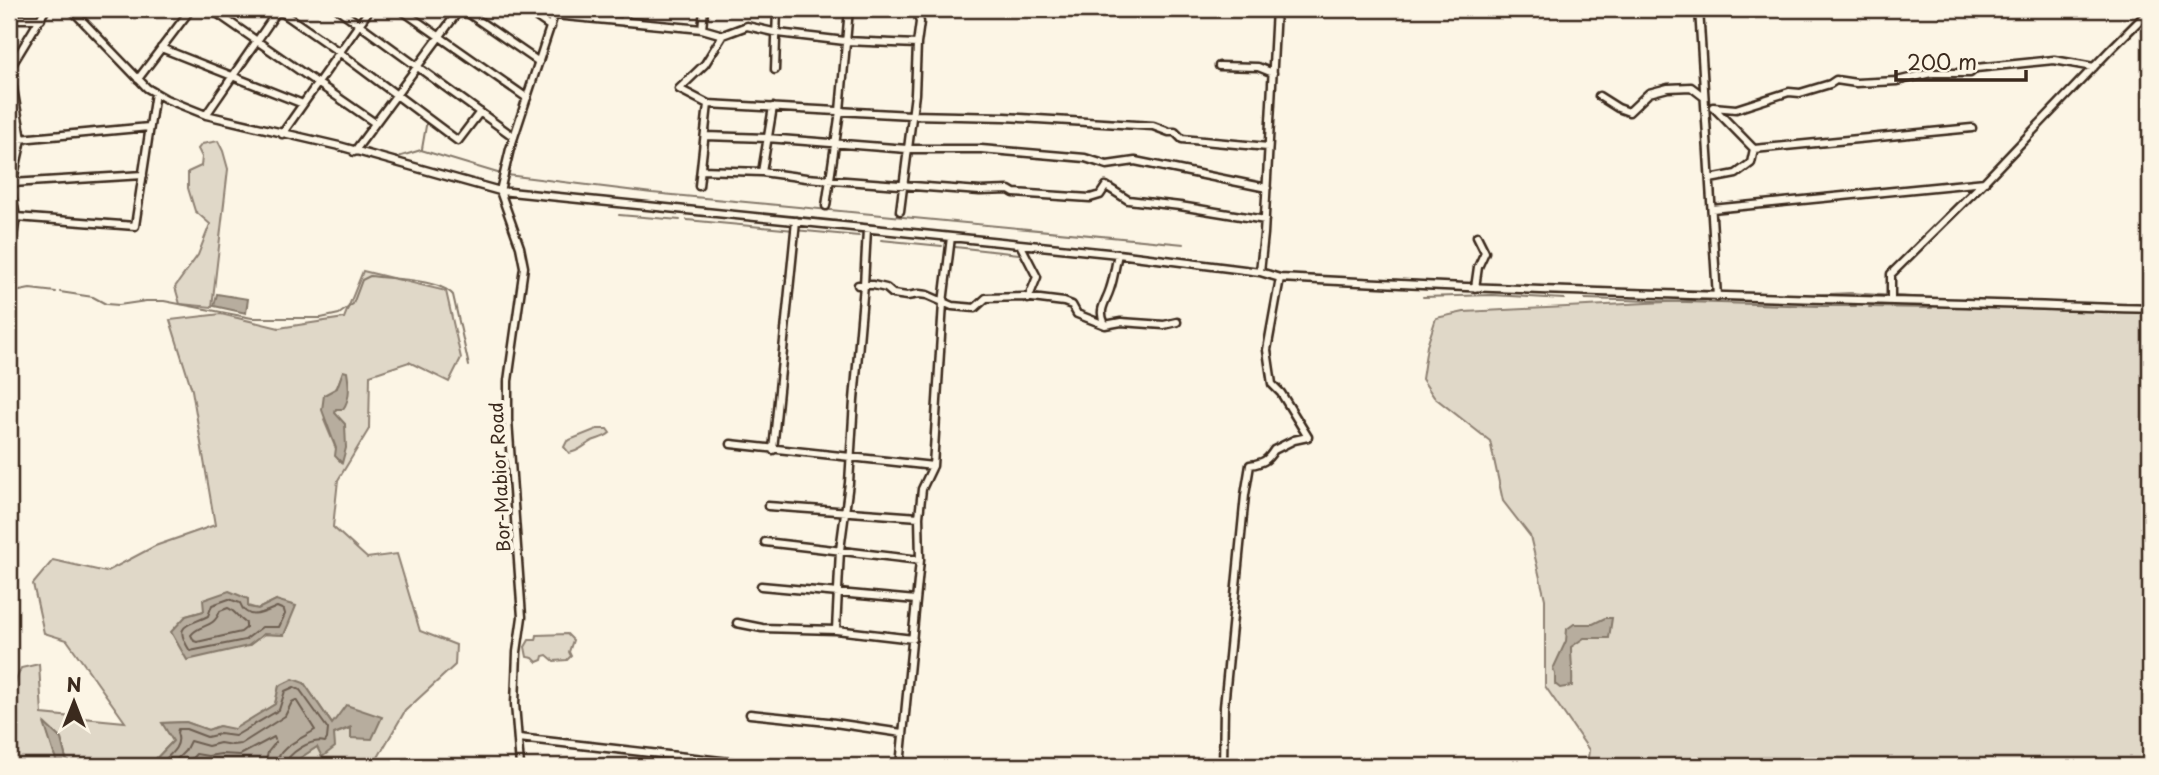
<svg xmlns="http://www.w3.org/2000/svg" width="2159" height="775" font-family="'Playpen Sans',sans-serif">
	<style>
		.green { fill: #e0d8c8; stroke: #8e8173; stroke-width: 2; fill-rule: evenodd }
		.water { fill: #b7ad9e; stroke: #85796b; stroke-width: 2 }
		.lines { fill: none; stroke-linecap: round; stroke-linejoin: round }
		.shore { stroke: #6d5e51; stroke-width: 2 }
		.stream { stroke: #85796b; stroke-width: 2 }
		.minor-casing { stroke: #3b2a1e; stroke-width: 11 }
		.minor { stroke: #fcf5e5; stroke-width: 6 }
		.labels { text-anchor: middle; dominant-baseline: central; stroke-width: 7; stroke-linejoin: round; paint-order: stroke }
		.street-label { font-size: 18px; fill: #3b2a1e; stroke: #fcf5e5 }
	</style>
	<rect width="100%" height="100%" fill="#fcf5e5"/>
	<filter id="ink" filterUnits="userSpaceOnUse"><feTurbulence type="fractalNoise" baseFrequency=".0143" numOctaves="2"/><feDisplacementMap in="SourceGraphic" scale="14" xChannelSelector="R" yChannelSelector="G"/><feConvolveMatrix kernelMatrix="1 2 1 2 8 2 1 2 1" color-interpolation-filters="sRGB"/></filter>
	<g filter="url(#ink)">
		<!-- green -->
		<path class="green" d="M 218,141 L 223,151 L 228,169 L 212,307 L 180,304 L 175,287 L 198,255 L 210,224 L 195,211 L 188,188 L 188,172 L 201,166 L 202,157 L 198,149 L 202,144 Z
			M 363,271 L 446,291 L 461,358 L 449,382 L 409,362 L 370,375 L 369,429 L 338,480 L 333,527 L 367,558 L 397,554 L 420,631 L 456,645 L 455,665 L 405,711 L 373,766 L 291,766 L 291,764 L 318,746 L 322,756 L 334,734 L 382,717 L 333,725 L 304,683 L 279,686 L 275,704 L 234,730 L 219,726 L 208,730 L 186,722 L 163,723 L 173,741 L 149,766 L 74,766 L 66,759 L 61,739 L 45,724 L 58,766 L 9,766 L 9,698 L 21,668 L 39,664 L 42,714 L 125,722 L 67,640 L 44,633 L 33,584 L 53,560 L 106,572 L 155,546 L 215,525 L 192,390 L 170,320 L 221,314 L 279,328 L 344,318 ZM 343,372 L 335,413 L 339,420 L 342,463 L 324,420 ZM 276,600 L 284,635 L 264,634 L 248,646 L 186,616 L 204,611 L 248,606 L 258,609 Z
			M 1850,293 L 2150,313 L 2150,766 L 1587,766 L 1589,750 L 1545,686 L 1545,599 L 1530,536 L 1503,501 L 1490,441 L 1434,397 L 1422,379 L 1427,346 L 1436,318 L 1464,312 Z
			M 597,429 L 607,429 L 610,433 C 604,438 599,438 592,441 C 583,446 580,451 569,453 L 564,447 L 567,441 Z
			M 567,634 L 573,640 L 569,652 L 571,656 L 567,660 L 554,661 L 547,655 L 543,656 L 542,660 L 537,662 L 533,658 L 527,657 L 525,647 L 529,640 L 536,640 L 537,635 Z"/>
		<!-- water -->
		<path class="water" d="M 217,294 L 248,299 L 246,313 L 214,306 Z
			M 343,371 L 347,372 C 349,385 351,398 343,409 L 336,409 L 335,413 L 345,424 L 346,448 L 342,463 L 335,456 L 336,448 L 322,410 L 324,395 L 337,388 Z
			M 229,591 L 248,599 L 248,607 L 258,609 L 276,600 L 296,606 L 284,635 L 264,634 L 248,646 L 187,660 L 171,632 L 186,616 L 204,611 L 203,600 Z
			M 1605,618 L 1612,618 L 1609,638 L 1584,638 L 1571,647 C 1571,661 1573,672 1572,686 L 1560,688 L 1555,684 L 1555,674 L 1553,669 L 1566,641 L 1567,629 L 1574,624 L 1593,624 Z
			M 293,679 L 304,683 L 332,724 L 346,705 L 382,717 L 372,739 L 351,738 L 351,727 L 334,734 L 335,747 L 322,757 L 317,747 L 291,764 L 291,766 L 149,766 L 173,741 L 162,723 L 186,722 L 208,730 L 219,726 L 234,729 L 275,704 L 279,686 Z
			M 44,723 L 61,739 L 66,759 L 74,766 L 58,766 Z"/>
		<g class="lines">
			<!-- shore -->
			<path class="shore" d="M 229,599 L 240,603 C 247,622 263,613 277,607 L 284,610 L 285,614 L 279,627 L 262,627 L 245,640 L 190,651 C 173,624 186,627 208,616 L 212,605 Z
				M 228,608 C 234,610 239,619 246,623 L 246,628 L 241,632 L 197,642 L 194,641 L 191,635 C 200,623 213,630 220,611 Z
				M 158,766 C 168,756 183,747 177,733 L 178,729 L 186,729 L 207,737 L 220,734 L 235,736 L 279,710 L 285,691 L 294,687 L 300,690 L 328,729 L 327,739 L 325,742 C 312,738 287,753 285,766
				M 170,766 L 185,751 L 190,741 L 208,746 L 220,743 L 232,745 L 241,744 L 285,716 L 292,702 L 296,700 L 315,730 C 301,739 277,747 276,766
				M 185,766 L 196,754 L 208,756 L 221,754 L 240,755 L 274,737 L 276,742 L 268,752 L 265,766"/>
			<!-- stream -->
			<path class="stream" d="M 422,149 L 427,120
				M 398,157 L 421,150 L 501,174
				M 507,175 L 652,193 L 1184,244
				M 619,215 L 680,220
				M 687,220 L 859,236
				M 881,240 L 942,246
				M 955,247 L 1019,254
				M 60,292 L 93,297 L 106,304 L 119,305 L 146,301 L 164,301 L 252,318 L 321,318 L 339,314 L 353,304 L 362,280 L 370,276 C 391,279 440,279 453,295 L 469,366
				M 9,293 L 30,289 L 56,292
				M 1423,297 L 1492,295 L 1564,299
				M 1585,299 L 1821,306 L 1856,306
				M 1869,307 L 1932,308"/>
			<!-- minor casing -->
			<g class="minor-casing">
				<path id="minor" d="M 71,9 L 147,88 L 166,99 L 206,115 L 339,146 L 500,191 L 1118,254 L 1260,272 L 1280,278 C 1570,294 1860,299 2150,309
					M 211,9 L 375,123
					M 277,9 L 339,52 L 458,141 L 480,112
					M 338,9 L 514,137
					M 400,9 L 527,98
					M 462,9 L 539,62
					M 525,9 L 551,27
					M 1699,9 L 1717,297
					M 554,15 L 702,29 L 723,35 L 747,26 L 778,33 L 845,41 L 917,44
					M 9,19 L 41,19
					M 624,22 L 626,9
					M 702,29 L 704,9
					M 161,48 L 303,104
					M 1219,66 L 1258,67 L 1273,73
					M 775,70 L 777,9
					M 138,79 L 191,9
					M 1599,96 L 1618,108 L 1629,112 L 1649,93 L 1668,88 L 1691,87 L 1704,97
					M 708,104 L 911,115 L 1005,117 L 1153,126 L 1169,132 L 1175,132 L 1182,139 L 1268,147
					M 1713,107 L 1736,109 L 1789,92 L 1800,93 L 1830,84 L 1836,80 L 1856,83 L 1897,81 L 1931,73 L 1970,73 L 1976,68 L 2054,60 L 2094,67
					M 206,115 L 279,9
					M 282,134 L 370,9
					M 705,136 L 767,138 L 907,149 L 981,149 L 1085,158 L 1107,165 L 1135,161 L 1267,188
					M 9,140 L 149,127
					M 1754,149 L 1972,128
					M 354,152 L 460,9
					M 701,170 L 762,172 L 806,178 L 980,191 L 1009,190 L 1014,193 L 1090,198 L 1100,195 L 1106,186 L 1128,200 L 1180,206 L 1265,220
					M 762,172 L 773,107
					M 1710,179 L 1736,174 L 1751,163 L 1754,149 L 1714,108
					M 12,183 L 143,175
					M 699,186 L 708,104 L 679,89 L 705,64 L 723,35
					M 826,206 L 840,111 L 849,9
					M 1712,209 L 1985,182
					M 900,211 L 915,94 L 917,44 L 920,22 L 918,16 L 922,9
					M 9,219 L 16,217 L 135,226 L 155,93
					M 12,244 L 16,217 L 11,189 L 22,139 L 10,71 L 12,65 L 46,9
					M 1021,246 L 1037,277 L 1028,299
					M 1260,272 L 1264,234 L 1276,9
					M 858,285 L 873,285 L 886,288 L 893,294 L 907,296 L 919,294 L 927,295 L 952,306 L 975,308 L 986,298 L 1024,297 L 1064,302 L 1072,305 L 1077,314 L 1105,325 L 1121,322 L 1164,325 L 1177,322
					M 1475,288 L 1478,267 L 1485,252 L 1477,236
					M 1891,301 L 1891,274 L 1985,181 L 2110,50 L 2150,10
					M 1104,322 C 1098,309 1106,302 1110,289 C 1114,278 1115,266 1118,254
					M 731,444 L 933,466
					M 773,450 L 796,221
					M 768,506 L 919,517
					M 765,542 L 920,560
					M 761,586 L 916,600
					M 737,623 L 762,628 L 836,630 L 913,639
					M 836,630 L 840,550 L 849,483 L 854,400 L 864,285 L 867,229
					M 750,714 L 828,722 L 902,733
					M 519,738 L 765,766
					M 520,766 L 515,704 L 517,652 L 522,617 L 508,420 L 508,381 L 524,267 L 520,247 L 500,191 L 510,149 L 556,9
					M 900,766 L 920,560 L 919,517 L 922,489 L 933,466 L 943,303 L 951,237
					M 1223,766 L 1224,707 L 1245,495 L 1250,465 C 1263,463 1267,461 1274,450 L 1294,440 L 1308,437 L 1281,393 L 1272,384 L 1267,350 L 1280,278"/>
			</g>
			<!-- minor -->
			<use href="#minor" class="minor"/>
		</g>
	</g>
	<g class="labels">
		<!-- street labels -->
		<g class="street-label">
			<text transform="translate(499 477) rotate(-93)">Bor-Mabior Road</text>
		</g>
	</g>
	<!-- margin -->
	<rect width="2159" height="775" fill="none" stroke="#fcf5e5" stroke-width="35"/>
	<rect x="18" y="18" width="2124" height="740" fill="none" stroke="#3b2a1e" stroke-width="2.5" filter="url(#ink)"/>
	<!-- north arrow -->
	<g transform="translate(74 702)" stroke="#fcf5e5" stroke-width="5" paint-order="stroke">
	<path d="M0-5L12 26L0 18L-12 26Z" fill="#3b2a1e"/>
	<text y="-10" font-size="19" font-weight="bold" text-anchor="middle" fill="#3b2a1e">N</text>
	</g>
	<!-- scale -->
	<path d="M1896 70v10h130v-10" fill="none" stroke="#3b2a1e" stroke-width="3.5"/>
	<text x="1907" y="70" font-size="21" fill="#3b2a1e" stroke="#fcf5e5" stroke-width="5" paint-order="stroke">200 m</text>
</svg>
